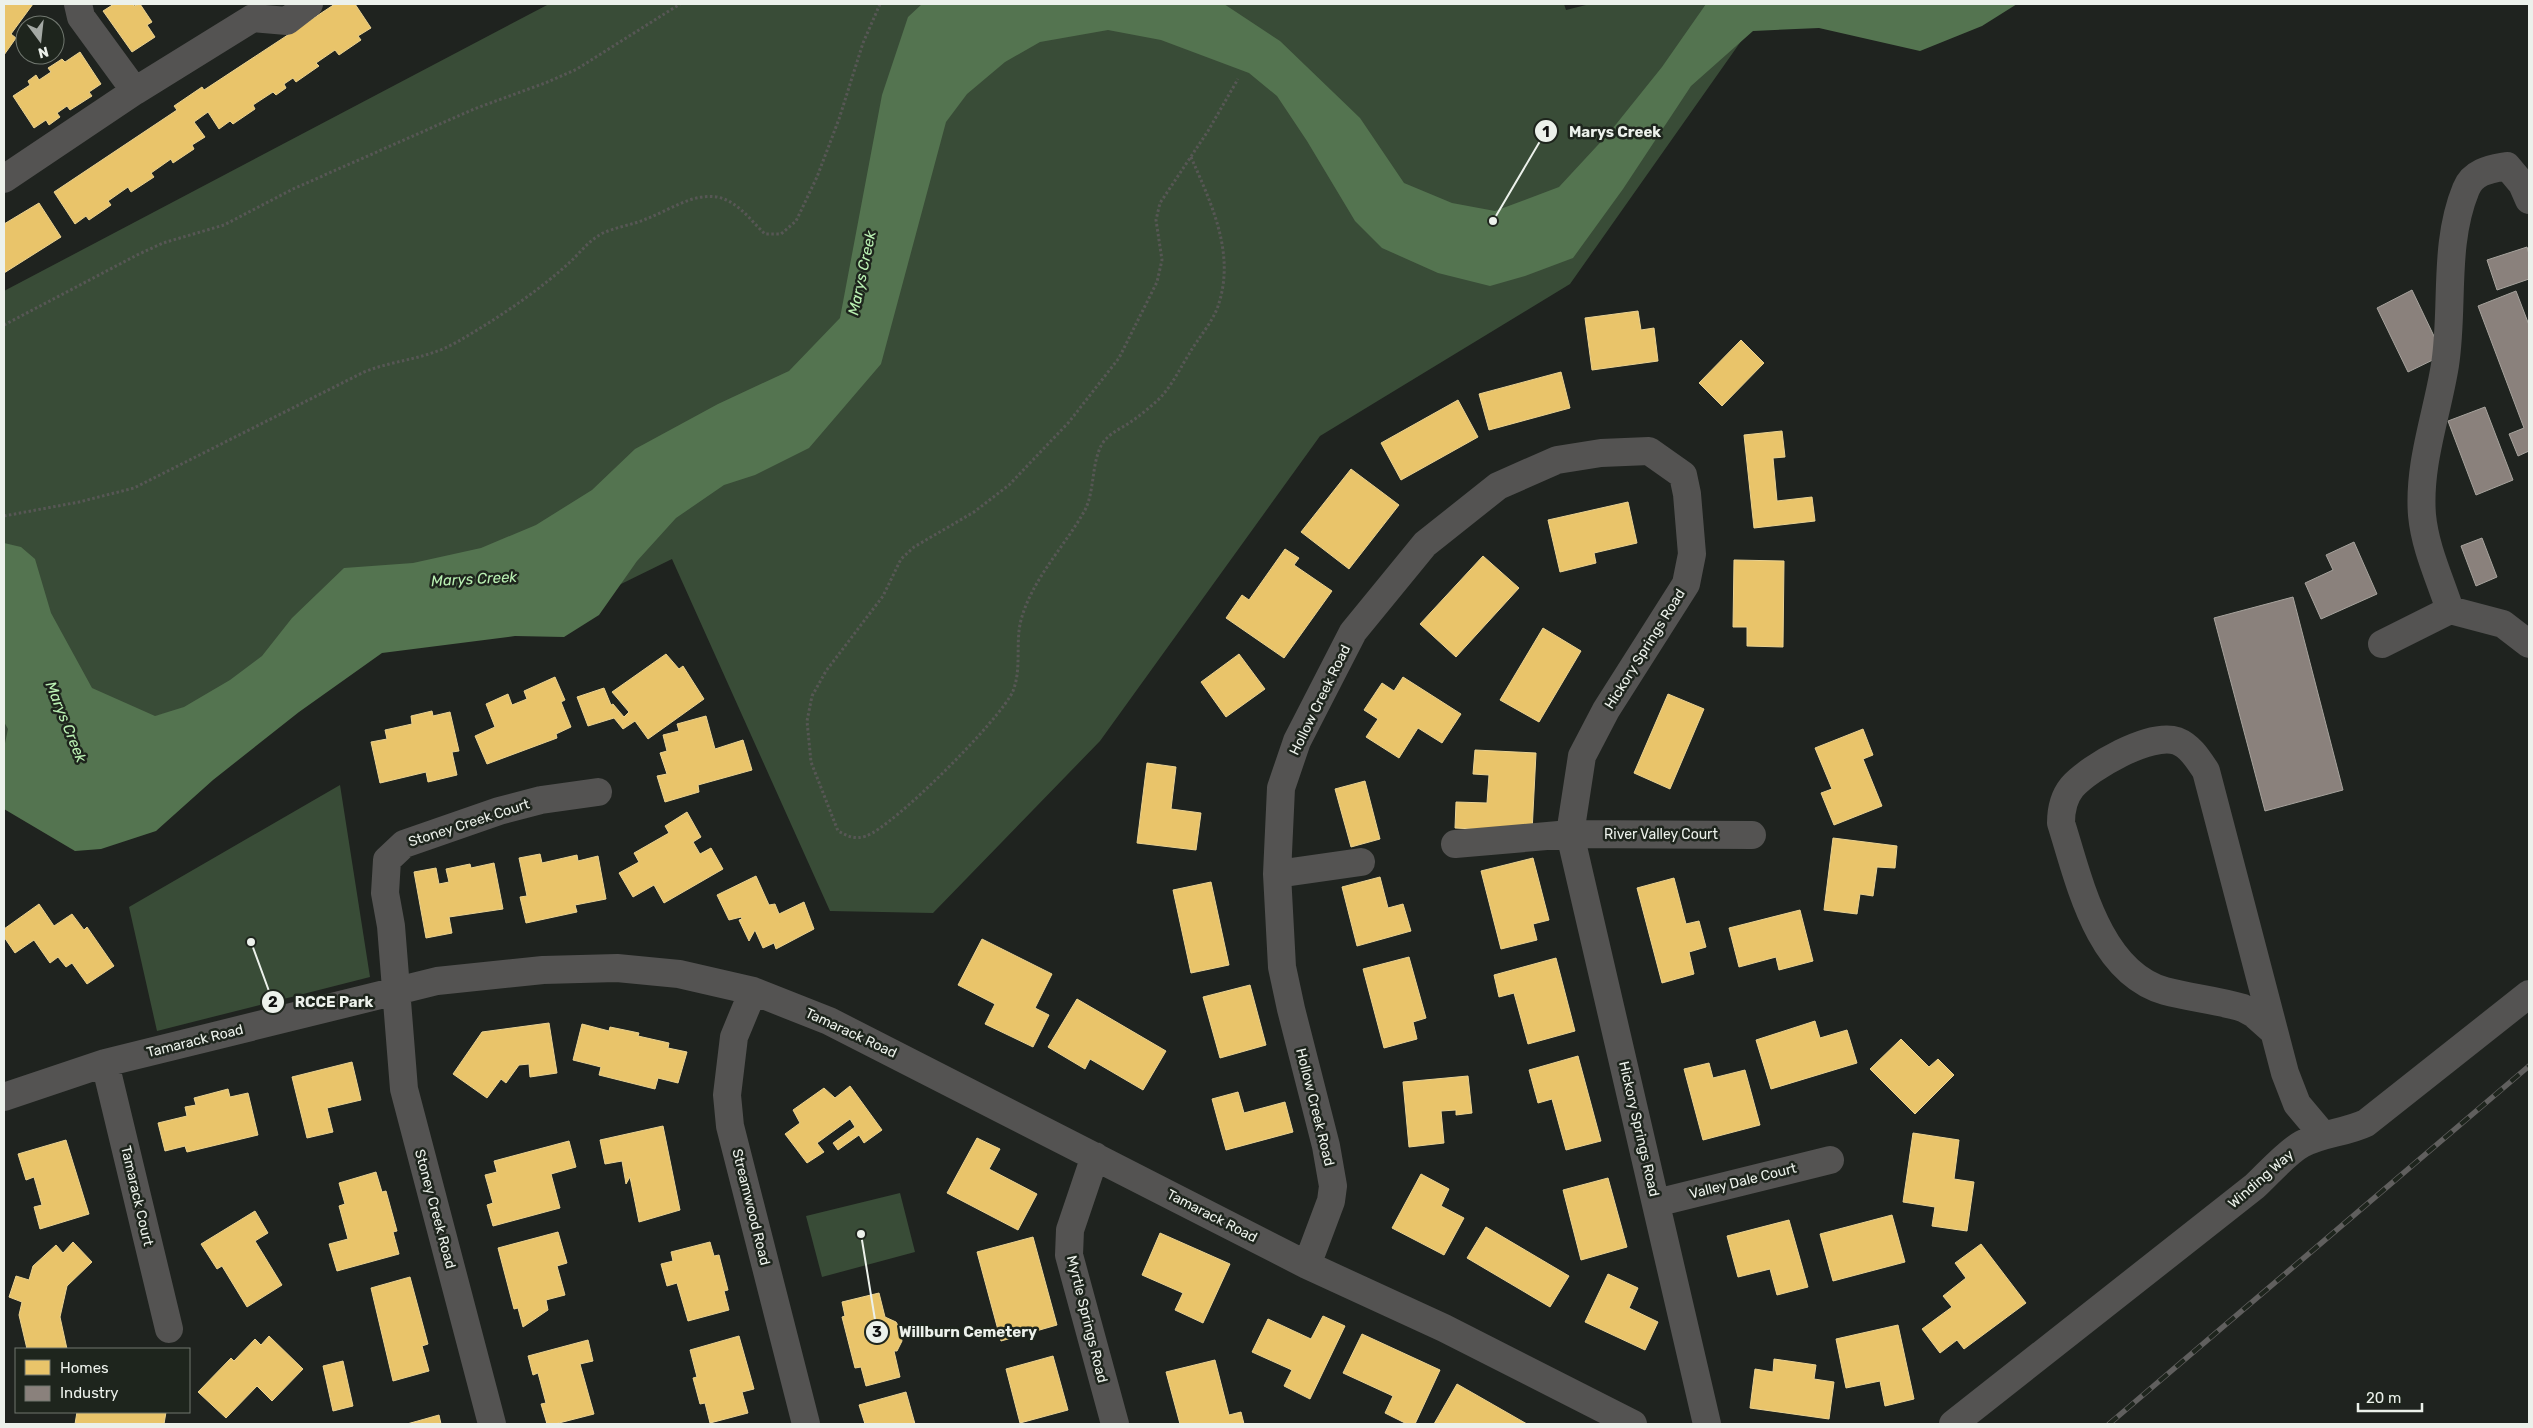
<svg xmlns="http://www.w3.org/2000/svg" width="2533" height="1428" font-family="Rubik,sans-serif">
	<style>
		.green { fill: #394c37 }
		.water { fill: #547450 }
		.homes { fill: #e9c46a; stroke: #ead291 }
		.industry { fill: #8a817c; stroke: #a7a39d }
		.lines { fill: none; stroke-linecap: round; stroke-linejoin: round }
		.path { stroke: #575755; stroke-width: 3; stroke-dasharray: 2.5 2.5; stroke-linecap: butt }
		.minor { stroke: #545352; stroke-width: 28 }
		.rail-casing { stroke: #605f5e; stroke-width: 5.5 }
		.rail { stroke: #1e251d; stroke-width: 4; stroke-dasharray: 11; stroke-linecap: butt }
		.labels { text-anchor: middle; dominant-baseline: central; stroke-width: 5; stroke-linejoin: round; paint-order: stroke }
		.street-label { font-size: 14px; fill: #ecf1eb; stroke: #1e251d }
		.water-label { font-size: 15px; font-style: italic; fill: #bbf2b4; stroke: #1e251d }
		.leader { fill: none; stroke: #ecf1eb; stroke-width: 2 }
		.callout-dot { fill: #ecf1eb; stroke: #1e251d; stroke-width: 2 }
		.mark-label { font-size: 15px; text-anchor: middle; font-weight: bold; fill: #111 }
		.callout-label { font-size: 15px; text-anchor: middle; font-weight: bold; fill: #ecf1eb; stroke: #1e251d; stroke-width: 5; stroke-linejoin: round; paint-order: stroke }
	</style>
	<rect width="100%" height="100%" fill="#1f231f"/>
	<!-- green -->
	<path class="green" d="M 549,4 L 1564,4 L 1566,10 L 1590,4 L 1725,4 L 1744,37 L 1570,284 L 1320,436 L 1100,741 L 933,913 L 830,911 L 672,559 L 515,636 L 492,619 L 223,698 L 4,757 L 4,291 Z
		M 340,785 L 370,977 L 157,1031 L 129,907 Z
		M 900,1193 L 915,1252 L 822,1277 L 806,1216 Z"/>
	<!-- water -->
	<path class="water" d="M 922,4 L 1224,4 L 1280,41 L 1360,118 L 1404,183 L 1452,203 L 1495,211 L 1559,187 L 1609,133 L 1662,67 L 1706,4 L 2017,4 L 1982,26 L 1920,51 L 1819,28 L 1753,31 L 1691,86 L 1623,189 L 1573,258 L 1525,276 L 1490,286 L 1438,273 L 1382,248 L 1355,221 L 1307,141 L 1277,96 L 1249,73 L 1161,40 L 1108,30 L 1040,42 L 1005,62 L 967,94 L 946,122 L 881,364 L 809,448 L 755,475 L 724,485 L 676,518 L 637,561 L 599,615 L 564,637 L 515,636 L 382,653 L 299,712 L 213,780 L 156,831 L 101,849 L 75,851 L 4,809 L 4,748 L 8,729 L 4,722 L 4,543 L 21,547 L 35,559 L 51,613 L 92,688 L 155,716 L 184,707 L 230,680 L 262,656 L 292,618 L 344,568 L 413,563 L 481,548 L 536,525 L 592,490 L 635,449 L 718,404 L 789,371 L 840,318 L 882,95 L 908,17 Z"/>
	<!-- homes -->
	<path class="homes" d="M 4,4 L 33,4 L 11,34 L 16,38 L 4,55 Z
		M 114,4 L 132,4 L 134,6 L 140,4 L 152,22 L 147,25 L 155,37 L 132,52 L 103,11 Z
		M 335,4 L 355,4 L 371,28 L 358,36 L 361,40 L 339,55 L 335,50 L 316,63 L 319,66 L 296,82 L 293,78 L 284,84 L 286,88 L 276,95 L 273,92 L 253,105 L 255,109 L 233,124 L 230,121 L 219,129 L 208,112 L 194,122 L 205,137 L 192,145 L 194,149 L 173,163 L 171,159 L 151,173 L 154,177 L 131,192 L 128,187 L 108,201 L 111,205 L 89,220 L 86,216 L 75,224 L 54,192 L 177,110 L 174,106 L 202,87 L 204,90 Z
		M 80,52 L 101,84 L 89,92 L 92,96 L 70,110 L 67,106 L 57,113 L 60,117 L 49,125 L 46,120 L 34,128 L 13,96 L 30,85 L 28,81 L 36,75 L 39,80 L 51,72 L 48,68 L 62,59 L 65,62 Z
		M 39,203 L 61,237 L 4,273 L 4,224 Z
		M 1638,311 L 1641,330 L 1654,328 L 1658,361 L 1592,370 L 1585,318 Z
		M 1741,340 L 1764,363 L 1722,406 L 1699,383 Z
		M 1561,372 L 1570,408 L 1489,430 L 1479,394 Z
		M 1458,400 L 1478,437 L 1401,480 L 1381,443 Z
		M 1782,431 L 1785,457 L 1773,458 L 1777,501 L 1812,497 L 1815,521 L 1754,528 L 1744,435 Z
		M 1351,469 L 1399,505 L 1349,569 L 1301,532 Z
		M 1628,502 L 1637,543 L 1594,553 L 1596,563 L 1560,572 L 1548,520 Z
		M 1285,549 L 1299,558 L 1294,565 L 1332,591 L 1284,658 L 1226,618 L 1242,595 L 1249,600 Z
		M 1483,556 L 1519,588 L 1456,657 L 1420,624 Z
		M 1734,560 L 1784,561 L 1783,647 L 1747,646 L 1747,627 L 1733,627 Z
		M 1543,628 L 1581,651 L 1539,722 L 1500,700 Z
		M 666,654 L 679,669 L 683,666 L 704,699 L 648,739 L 635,721 L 623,729 L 614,718 L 588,726 L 577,697 L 604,688 L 611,705 L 613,704 L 624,717 L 629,712 L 612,692 Z
		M 1239,654 L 1265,689 L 1226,717 L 1201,682 Z
		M 555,677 L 565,700 L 561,702 L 571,727 L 556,734 L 557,738 L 487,764 L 475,736 L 495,727 L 486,704 L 508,694 L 512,705 L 527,699 L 524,691 Z
		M 1403,677 L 1461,714 L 1442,743 L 1418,728 L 1399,758 L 1366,737 L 1378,719 L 1364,710 L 1382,683 L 1394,691 Z
		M 1668,694 L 1704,709 L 1670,789 L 1634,773 Z
		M 432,711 L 433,716 L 450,712 L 459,751 L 452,752 L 457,775 L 428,782 L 426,772 L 380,783 L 371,742 L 387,739 L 385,730 L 412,724 L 411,716 Z
		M 706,716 L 715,749 L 743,740 L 752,770 L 698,785 L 699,792 L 665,802 L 657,776 L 667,774 L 660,753 L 667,751 L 663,735 L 679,731 L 677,724 Z
		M 1863,729 L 1873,755 L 1863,759 L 1882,806 L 1834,825 L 1821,793 L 1832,789 L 1815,748 Z
		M 1475,750 L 1536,753 L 1532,832 L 1455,828 L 1456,802 L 1487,803 L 1489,775 L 1473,774 Z
		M 1147,763 L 1176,767 L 1171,809 L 1201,813 L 1196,850 L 1137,843 Z
		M 1365,781 L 1380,839 L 1351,847 L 1335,789 Z
		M 687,812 L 701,837 L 693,842 L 700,854 L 711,848 L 723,869 L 664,903 L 654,885 L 633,897 L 619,873 L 639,862 L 634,853 L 669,833 L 665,826 Z
		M 1833,838 L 1897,846 L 1895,868 L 1877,867 L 1873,896 L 1860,894 L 1857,914 L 1824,910 Z
		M 540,854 L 542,863 L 577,855 L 578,861 L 598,856 L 606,899 L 575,905 L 577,912 L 526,923 L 520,897 L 527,896 L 519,858 Z
		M 1533,858 L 1549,920 L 1533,924 L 1537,940 L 1501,949 L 1481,871 Z
		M 494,863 L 503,909 L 449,917 L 452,933 L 426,938 L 414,872 L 436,868 L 439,884 L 449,882 L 446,869 L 470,864 L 471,868 Z
		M 756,876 L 769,905 L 775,904 L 779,914 L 804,902 L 814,929 L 776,949 L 774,943 L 763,948 L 755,930 L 749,941 L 739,920 L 742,919 L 741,917 L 729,920 L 717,895 Z
		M 1380,877 L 1388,908 L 1403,904 L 1411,931 L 1357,946 L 1342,887 Z
		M 1674,878 L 1686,924 L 1699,921 L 1706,947 L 1689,952 L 1694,974 L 1662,983 L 1637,888 Z
		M 1211,882 L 1229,965 L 1191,973 L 1173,890 Z
		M 39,904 L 54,926 L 72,914 L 84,930 L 87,927 L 114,966 L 87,984 L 72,963 L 66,967 L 58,957 L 50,963 L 34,940 L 15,953 L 4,937 L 4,929 Z
		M 1800,910 L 1813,961 L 1779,970 L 1776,957 L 1739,967 L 1729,928 Z
		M 982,939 L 1052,974 L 1035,1008 L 1049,1015 L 1033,1047 L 985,1024 L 995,1004 L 958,985 Z
		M 1409,957 L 1426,1018 L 1413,1022 L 1417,1039 L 1384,1048 L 1363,969 Z
		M 1556,958 L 1575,1031 L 1528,1044 L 1514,993 L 1499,997 L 1494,975 Z
		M 1250,985 L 1266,1045 L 1220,1058 L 1203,997 Z
		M 1077,999 L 1166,1051 L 1143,1090 L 1090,1059 L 1085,1069 L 1048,1047 Z
		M 1815,1021 L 1820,1038 L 1847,1030 L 1857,1063 L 1771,1089 L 1756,1040 Z
		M 549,1023 L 557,1073 L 530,1077 L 529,1064 L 519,1065 L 506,1083 L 501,1079 L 487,1098 L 453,1074 L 482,1032 Z
		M 582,1024 L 609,1031 L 610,1027 L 639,1033 L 638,1036 L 669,1043 L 668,1048 L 687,1052 L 678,1083 L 658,1078 L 655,1089 L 599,1075 L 601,1067 L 573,1060 Z
		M 1901,1039 L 1929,1067 L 1938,1059 L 1954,1075 L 1915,1114 L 1870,1069 Z
		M 1578,1056 L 1601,1141 L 1566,1150 L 1552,1099 L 1538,1103 L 1529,1070 Z
		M 352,1062 L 361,1100 L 327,1108 L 333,1132 L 307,1138 L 292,1077 Z
		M 1709,1063 L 1713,1078 L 1745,1070 L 1760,1125 L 1703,1140 L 1684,1069 Z
		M 1468,1076 L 1472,1113 L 1456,1115 L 1456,1110 L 1441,1111 L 1444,1143 L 1409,1147 L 1403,1082 Z
		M 850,1086 L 882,1130 L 864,1143 L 859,1135 L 838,1150 L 833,1143 L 855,1127 L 850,1119 L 817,1143 L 824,1152 L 807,1163 L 785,1134 L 800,1123 L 793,1110 L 824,1088 L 835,1098 Z
		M 228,1089 L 230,1097 L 248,1093 L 258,1135 L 187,1152 L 185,1146 L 165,1151 L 158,1123 L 187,1116 L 185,1107 L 196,1105 L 194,1098 Z
		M 1238,1092 L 1244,1113 L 1285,1102 L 1293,1132 L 1226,1150 L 1212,1099 Z
		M 663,1126 L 680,1210 L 639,1222 L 630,1177 L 626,1184 L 622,1161 L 605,1164 L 600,1140 Z
		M 1913,1133 L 1959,1140 L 1954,1179 L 1974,1182 L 1967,1231 L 1932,1226 L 1935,1207 L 1903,1202 Z
		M 977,1138 L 1000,1149 L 989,1169 L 1037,1194 L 1018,1230 L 947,1193 Z
		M 66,1140 L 89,1214 L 40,1229 L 34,1207 L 42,1205 L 34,1177 L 26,1180 L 18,1154 Z
		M 569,1141 L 576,1167 L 551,1174 L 560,1208 L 493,1226 L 487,1205 L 493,1203 L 485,1175 L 497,1172 L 494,1161 Z
		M 376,1172 L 382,1192 L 386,1191 L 397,1231 L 393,1232 L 399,1254 L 337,1271 L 329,1244 L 348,1239 L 339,1206 L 345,1204 L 339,1183 Z
		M 1421,1174 L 1449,1189 L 1441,1206 L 1464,1218 L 1444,1255 L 1392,1228 Z
		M 1608,1178 L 1627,1247 L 1581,1260 L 1563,1190 Z
		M 255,1211 L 268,1233 L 255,1241 L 282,1285 L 247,1307 L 222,1266 L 217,1269 L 201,1244 Z
		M 1892,1215 L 1905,1262 L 1833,1281 L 1820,1234 Z
		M 1789,1220 L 1808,1287 L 1777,1295 L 1770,1269 L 1738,1277 L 1727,1236 Z
		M 1486,1227 L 1569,1276 L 1550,1307 L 1467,1258 Z
		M 558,1232 L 567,1263 L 557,1266 L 565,1295 L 546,1300 L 548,1310 L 523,1327 L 518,1308 L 514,1309 L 498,1248 Z
		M 1160,1233 L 1230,1264 L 1203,1323 L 1175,1310 L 1183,1293 L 1142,1275 Z
		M 1033,1237 L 1057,1325 L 1001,1341 L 977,1252 Z
		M 73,1242 L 92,1262 L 67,1286 L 60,1317 L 67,1349 L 27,1349 L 19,1315 L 22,1302 L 9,1297 L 16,1276 L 29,1280 L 33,1266 L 56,1245 L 63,1253 Z
		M 710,1242 L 714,1256 L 719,1255 L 728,1290 L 724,1291 L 729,1310 L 688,1321 L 677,1283 L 667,1286 L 661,1264 L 673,1261 L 671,1252 Z
		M 1981,1244 L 2026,1303 L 1964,1349 L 1957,1340 L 1940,1353 L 1922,1329 L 1952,1307 L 1943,1296 L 1966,1278 L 1955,1263 Z
		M 1608,1274 L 1638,1288 L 1629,1308 L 1658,1322 L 1645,1350 L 1585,1322 Z
		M 410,1277 L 428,1344 L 422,1346 L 429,1371 L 393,1381 L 371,1288 Z
		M 879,1293 L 885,1317 L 896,1322 L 899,1327 L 902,1341 L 897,1351 L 894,1351 L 900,1377 L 866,1386 L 861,1367 L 855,1368 L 842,1317 L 845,1316 L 842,1302 Z
		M 1323,1316 L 1345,1326 L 1310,1399 L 1284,1386 L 1292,1370 L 1252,1352 L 1268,1319 L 1311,1339 Z
		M 1898,1325 L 1914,1399 L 1885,1406 L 1880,1381 L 1846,1388 L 1836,1339 Z
		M 1362,1334 L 1440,1370 L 1415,1424 L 1407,1424 L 1385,1413 L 1393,1396 L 1343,1373 Z
		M 269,1336 L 303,1369 L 272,1401 L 257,1386 L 226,1418 L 198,1392 L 231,1358 L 234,1361 L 255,1339 L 261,1345 Z
		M 739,1336 L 754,1389 L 742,1392 L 748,1413 L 710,1423 L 705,1403 L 700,1404 L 693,1378 L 697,1377 L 690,1350 Z
		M 588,1340 L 593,1361 L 580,1364 L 594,1414 L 555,1424 L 547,1424 L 541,1404 L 546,1403 L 538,1373 L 533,1375 L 528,1356 Z
		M 1053,1356 L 1068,1410 L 1020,1423 L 1006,1369 Z
		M 1774,1359 L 1816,1365 L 1814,1379 L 1834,1382 L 1829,1419 L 1750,1408 L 1755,1369 L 1773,1372 Z
		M 1215,1360 L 1229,1415 L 1241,1412 L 1244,1424 L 1180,1424 L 1166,1372 Z
		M 343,1361 L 353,1406 L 333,1411 L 323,1366 Z
		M 1457,1384 L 1527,1424 L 1434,1424 Z
		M 906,1392 L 915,1424 L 865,1424 L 859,1405 Z
		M 77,1412 L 166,1412 L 164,1424 L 75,1424 Z
		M 439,1415 L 441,1424 L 407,1424 Z"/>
	<!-- industry -->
	<path class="industry" d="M 2527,247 L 2529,254 L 2529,279 L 2497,290 L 2487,260 Z
		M 2412,290 L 2443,355 L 2408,372 L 2377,308 Z
		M 2516,291 L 2529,325 L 2529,451 L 2518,456 L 2509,434 L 2524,428 L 2478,306 Z
		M 2485,407 L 2513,480 L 2476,495 L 2448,421 Z
		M 2482,538 L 2497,577 L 2476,586 L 2461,546 Z
		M 2354,542 L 2377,594 L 2321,619 L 2305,583 L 2333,570 L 2326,555 Z
		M 2293,597 L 2343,790 L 2265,811 L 2214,618 Z"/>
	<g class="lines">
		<!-- path -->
		<path class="path" d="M 1191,157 C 1211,203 1235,252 1219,303 C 1214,321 1198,338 1189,354 C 1179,370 1172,386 1158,400 C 1150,407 1141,415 1132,421 C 1121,429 1110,432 1102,444 C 1091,464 1095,490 1085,510 C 1065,546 1032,579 1021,620 C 1015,643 1022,668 1013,691 C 1001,719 893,827 866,836 C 854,840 848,836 838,831 L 811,762 L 807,721 L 812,696 L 826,671 L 883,596 L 901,559 L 914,547 L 974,512 L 1009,485 L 1069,422 L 1119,358 L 1157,282 L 1162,260 L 1156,220 L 1160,203 L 1208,131 L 1238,79
			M 4,325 L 137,255 L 163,243 L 224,225 L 293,189 L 474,109 L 545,83 L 577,69 L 680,4
			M 4,516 L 79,502 L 134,488 L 364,372 C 397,359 425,360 457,342 C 495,320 536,293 569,263 C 580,253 589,240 603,233 C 616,227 632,225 646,219 C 668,211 692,193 717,197 C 738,201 751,221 765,234 L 781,234 L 796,221 L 817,177 L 839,119 L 863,43 L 880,4"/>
		<!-- minor -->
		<path class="minor" d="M 78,4 L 81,17 L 135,91 L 253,18 L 287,21 L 309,4
			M 4,179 L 135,91
			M 2450,610 C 2440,579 2425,548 2422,515 C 2418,464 2437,415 2445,365 C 2454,307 2443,245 2466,189 C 2473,171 2491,169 2507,166 L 2522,184 L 2529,200
			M 2382,644 L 2450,610 L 2503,624 L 2529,644
			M 1455,844 L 1570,834 L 1752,835
			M 1277,874 L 1361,862
			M 753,991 L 734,1037 L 727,1095 L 730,1126 L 806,1424
			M 2272,1030 L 2254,1014 L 2243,1008 C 2217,1000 2191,998 2165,991 C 2098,972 2079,880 2061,823 C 2061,810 2063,798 2072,787 C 2090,767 2150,732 2177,741 C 2190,746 2198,759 2206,771 L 2285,1073 L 2297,1104 L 2323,1135
			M 105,1063 L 169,1329
			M 4,1097 L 105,1063 L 437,981 L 543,970 L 617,968 L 679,974 L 753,991 L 829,1021 L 1307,1265 L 1444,1328 L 1633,1424
			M 1095,1156 L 1070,1230 L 1069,1255 L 1115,1424
			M 1656,1203 L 1830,1160
			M 1307,1265 L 1331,1201 L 1333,1186 L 1326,1146 L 1291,1009 L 1282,967 L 1277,874 L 1281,788 L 1297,741 L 1353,632 L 1425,544 L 1498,486 L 1557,460 L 1601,453 L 1649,451 L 1683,475 L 1687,494 L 1692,554 L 1686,584 L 1606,710 L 1582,756 L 1570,834 L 1707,1424
			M 492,1424 L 404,1089 L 391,926 L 385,893 L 387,860 L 404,844 L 499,811 L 541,800 L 598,792
			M 1953,1424 L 2255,1186 C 2268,1174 2287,1152 2302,1144 C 2322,1133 2345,1133 2366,1123 L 2529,994"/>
		<!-- rail casing -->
		<g class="rail-casing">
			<path id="rail" d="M 2109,1424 L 2529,1066"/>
		</g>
		<!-- rail -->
		<use href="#rail" class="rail"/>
	</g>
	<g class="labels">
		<!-- street labels -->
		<g class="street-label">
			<text transform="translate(1645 649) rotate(-58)">Hickory Springs Road</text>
			<text transform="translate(1320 700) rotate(-64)">Hollow Creek Road</text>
			<text transform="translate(469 823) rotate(-18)">Stoney Creek Court</text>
			<text x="1661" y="834">River Valley Court</text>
			<text transform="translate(851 1033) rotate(25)">Tamarack Road</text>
			<text transform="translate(195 1041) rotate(-14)">Tamarack Road</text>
			<text transform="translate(1315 1107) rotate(76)">Hollow Creek Road</text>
			<text transform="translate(1639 1129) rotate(77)">Hickory Springs Road</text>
			<text transform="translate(2261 1179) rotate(-41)">Winding Way</text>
			<text transform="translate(1743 1181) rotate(-14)">Valley Dale Court</text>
			<text transform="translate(137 1196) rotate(77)">Tamarack Court</text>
			<text transform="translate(751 1207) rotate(76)">Streamwood Road</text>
			<text transform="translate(435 1209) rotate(75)">Stoney Creek Road</text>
			<text transform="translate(1212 1216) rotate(27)">Tamarack Road</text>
			<text transform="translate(1087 1319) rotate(76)">Myrtle Springs Road</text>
		</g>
		<!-- water labels -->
		<g class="water-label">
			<text transform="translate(862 273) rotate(-78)">Marys Creek</text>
			<text transform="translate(474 579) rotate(-3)">Marys Creek</text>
			<text transform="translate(66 722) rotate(68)">Marys Creek</text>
		</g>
	</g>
	<!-- callouts -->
	<path class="leader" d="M1493 221L1546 131M251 942L273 1002M861 1234L877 1332"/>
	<g class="callout-dot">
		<circle cx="1493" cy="221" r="5"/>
		<circle cx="251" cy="942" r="5"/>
		<circle cx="861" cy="1234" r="5"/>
		<circle cx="1546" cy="131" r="12"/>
		<circle cx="273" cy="1002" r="12"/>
		<circle cx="877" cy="1332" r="12"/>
	</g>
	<g class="mark-label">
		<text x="1546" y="137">1</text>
		<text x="273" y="1007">2</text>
		<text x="877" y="1337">3</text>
	</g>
	<g class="callout-label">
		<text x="1615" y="137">Marys Creek</text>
		<text x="334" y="1007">RCCE Park</text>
		<text x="968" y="1337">Willburn Cemetery</text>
	</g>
	<!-- border -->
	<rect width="2533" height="1428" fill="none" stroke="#ecf1eb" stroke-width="10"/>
	<!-- legend -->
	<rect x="15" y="1348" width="175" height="65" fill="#1e251d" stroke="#70776f"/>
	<rect x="25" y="1360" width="25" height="15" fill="#e9c46a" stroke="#70776f"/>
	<text x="60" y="1373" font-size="15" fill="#ecf1eb">Homes</text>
	<rect x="25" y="1386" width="25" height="15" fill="#8a817c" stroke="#70776f"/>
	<text x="60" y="1398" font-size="15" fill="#ecf1eb">Industry</text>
	<!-- north arrow -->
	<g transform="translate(40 40) rotate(165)"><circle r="24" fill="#1e251d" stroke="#70776f"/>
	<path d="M0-4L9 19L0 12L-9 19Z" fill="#a4a9a4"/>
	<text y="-8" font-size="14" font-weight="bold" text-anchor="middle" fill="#ecf1eb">N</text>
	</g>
	<!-- scale -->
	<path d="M2358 1403v8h64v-8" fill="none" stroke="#ecf1eb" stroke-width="2.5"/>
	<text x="2366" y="1403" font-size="15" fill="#ecf1eb" stroke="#1e251d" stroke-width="4" paint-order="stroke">20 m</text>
</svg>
